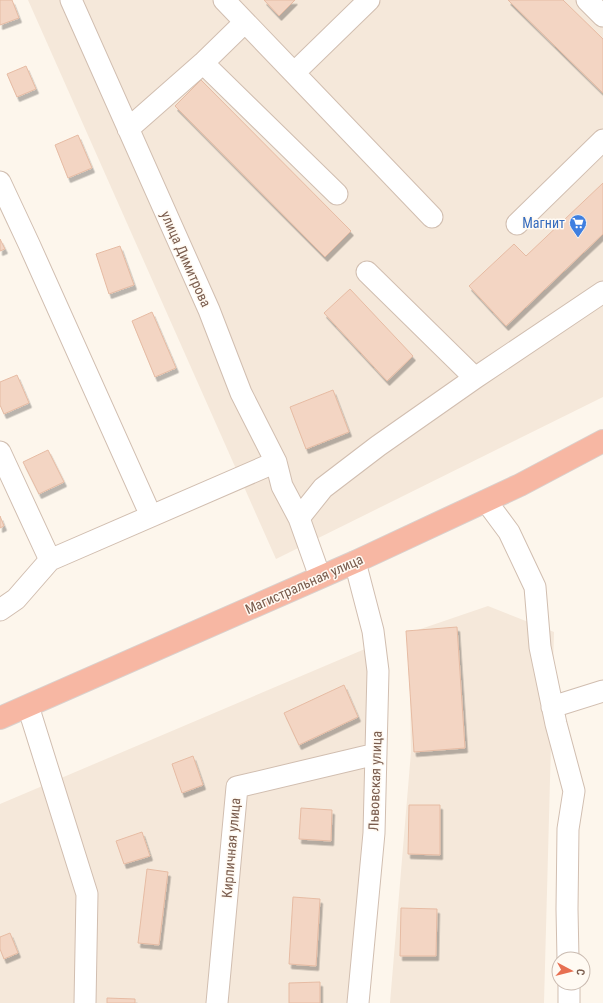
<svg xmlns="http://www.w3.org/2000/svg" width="603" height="1003" font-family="'Roboto Condensed',sans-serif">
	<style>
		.residential { fill: #f5e8da }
		.building { fill: #f3d5c3; stroke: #e6bba3; filter: url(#shadow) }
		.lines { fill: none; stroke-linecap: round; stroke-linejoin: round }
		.minor-casing { stroke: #d1beb0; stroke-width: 23 }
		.highway-casing { stroke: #dad1cd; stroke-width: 24 }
		.minor { stroke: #fff; stroke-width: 21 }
		.highway { stroke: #f7b7a3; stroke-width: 22 }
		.labels { text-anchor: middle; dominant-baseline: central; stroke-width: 3; stroke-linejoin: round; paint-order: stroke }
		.shop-label { font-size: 14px; fill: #366cbe; stroke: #fffaf3; text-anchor: end }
		.street-label { font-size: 14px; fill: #7a5c4d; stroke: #fffaf3 }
	</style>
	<defs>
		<filter id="shadow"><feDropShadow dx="2.5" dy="4.5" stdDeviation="0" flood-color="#0004"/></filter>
	</defs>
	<rect width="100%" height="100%" fill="#fdf6ec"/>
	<!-- residential -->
	<path class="residential" d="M 28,0 L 603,0 L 603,397 L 276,559 Z
		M 488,606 L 554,632 L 544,1003 L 390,1003 L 411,752 L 409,633 Z
		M 372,646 L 358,1003 L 0,1003 L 0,804 Z"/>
	<!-- building -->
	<path class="building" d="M 0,0 L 12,0 L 19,18 L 0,25 Z
		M 264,0 L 295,0 L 279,16 Z
		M 508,0 L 563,0 L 603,39 L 603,93 Z
		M 26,66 L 36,89 L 17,97 L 7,74 Z
		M 201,80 L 351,231 L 325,257 L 175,106 Z
		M 78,135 L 92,168 L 68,178 L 55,145 Z
		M 603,183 L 603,234 L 506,326 L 469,286 L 514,244 L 526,256 Z
		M 0,239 L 5,249 L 0,251 Z
		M 120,246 L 134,285 L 109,294 L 96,254 Z
		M 350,289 L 413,356 L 387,381 L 324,313 Z
		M 152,312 L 176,368 L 155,377 L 132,321 Z
		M 17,375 L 29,403 L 4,414 L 0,405 L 0,382 Z
		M 333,390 L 349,432 L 306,449 L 290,407 Z
		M 48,450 L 64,482 L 39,494 L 23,462 Z
		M 0,516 L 4,526 L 0,528 Z
		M 457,627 L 465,748 L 414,752 L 406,631 Z
		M 344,685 L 358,717 L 299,745 L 284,713 Z
		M 193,756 L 203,785 L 182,793 L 172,764 Z
		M 409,805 L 440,805 L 440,855 L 408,854 Z
		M 301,808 L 332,810 L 331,841 L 299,839 Z
		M 142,832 L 150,856 L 124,864 L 116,841 Z
		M 147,869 L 168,872 L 159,945 L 138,943 Z
		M 293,897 L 320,899 L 316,966 L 289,964 Z
		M 401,908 L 437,909 L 436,956 L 400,956 Z
		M 10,933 L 18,953 L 4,959 L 0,949 L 0,937 Z
		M 320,982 L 320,1003 L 289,1003 L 289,983 Z
		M 107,998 L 135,999 L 135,1003 L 107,1003 Z"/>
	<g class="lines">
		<!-- minor casing -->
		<g class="minor-casing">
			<path id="minor" d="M 71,0 L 209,310 L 241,393 L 276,462 L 282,486 L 299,518
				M 224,0 L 294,73 L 369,0
				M 587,0 L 603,16
				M 203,63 L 337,194
				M 294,73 L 432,217
				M 128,129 L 203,63 L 245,22
				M 0,182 L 29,244 L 151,516
				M 517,224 L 603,140
				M 367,272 L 475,378
				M 0,452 L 50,560 L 276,462
				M 486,501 L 509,532 L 535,587 L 540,647 L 556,724 L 574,791 L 568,829 L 567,909 L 568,959
				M 355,562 L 373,631 L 378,671 L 374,833 L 358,1003
				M 320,577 L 299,518 L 323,488 L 378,446 L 475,378 L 603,292
				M 0,610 L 16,599 L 50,560
				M 28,706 L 87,894 L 85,1003
				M 552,707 L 603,691
				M 569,983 L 569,1003
				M 217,1003 L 237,787 L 376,754"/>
		</g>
		<!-- highway casing -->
		<g class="highway-casing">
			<path id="highway" d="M 0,718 L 355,562 L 520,485 L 603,441"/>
		</g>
		<!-- minor -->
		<use href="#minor" class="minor"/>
		<!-- highway -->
		<use href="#highway" class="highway"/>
	</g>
	<!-- icons -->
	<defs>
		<g id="supermarket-pin" transform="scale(0.9)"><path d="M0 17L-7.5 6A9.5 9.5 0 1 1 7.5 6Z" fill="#3f7fe0" stroke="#fffaf3"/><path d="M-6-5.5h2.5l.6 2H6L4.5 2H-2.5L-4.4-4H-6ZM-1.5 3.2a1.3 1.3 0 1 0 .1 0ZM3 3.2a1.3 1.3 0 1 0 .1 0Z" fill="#fff"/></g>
	</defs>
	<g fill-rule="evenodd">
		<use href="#supermarket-pin" x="578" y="223"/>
	</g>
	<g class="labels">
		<!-- shop labels -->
		<g class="shop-label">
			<text x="565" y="223">Магнит</text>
		</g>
		<!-- street labels -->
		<g class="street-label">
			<text transform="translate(186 259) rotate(66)">улица Димитрова</text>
			<text transform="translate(304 584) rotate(-24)">Магистральная улица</text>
			<text transform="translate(375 781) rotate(-88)">Львовская улица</text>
			<text transform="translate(231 848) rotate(-85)">Кирпичная улица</text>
		</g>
	</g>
	<!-- north arrow -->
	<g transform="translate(571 971) rotate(97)"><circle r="19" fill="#fffaf3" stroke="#cabbb1"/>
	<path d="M0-3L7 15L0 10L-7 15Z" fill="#e76f51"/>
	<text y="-6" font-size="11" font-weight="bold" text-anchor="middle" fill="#7a5c4d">С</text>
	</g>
</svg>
